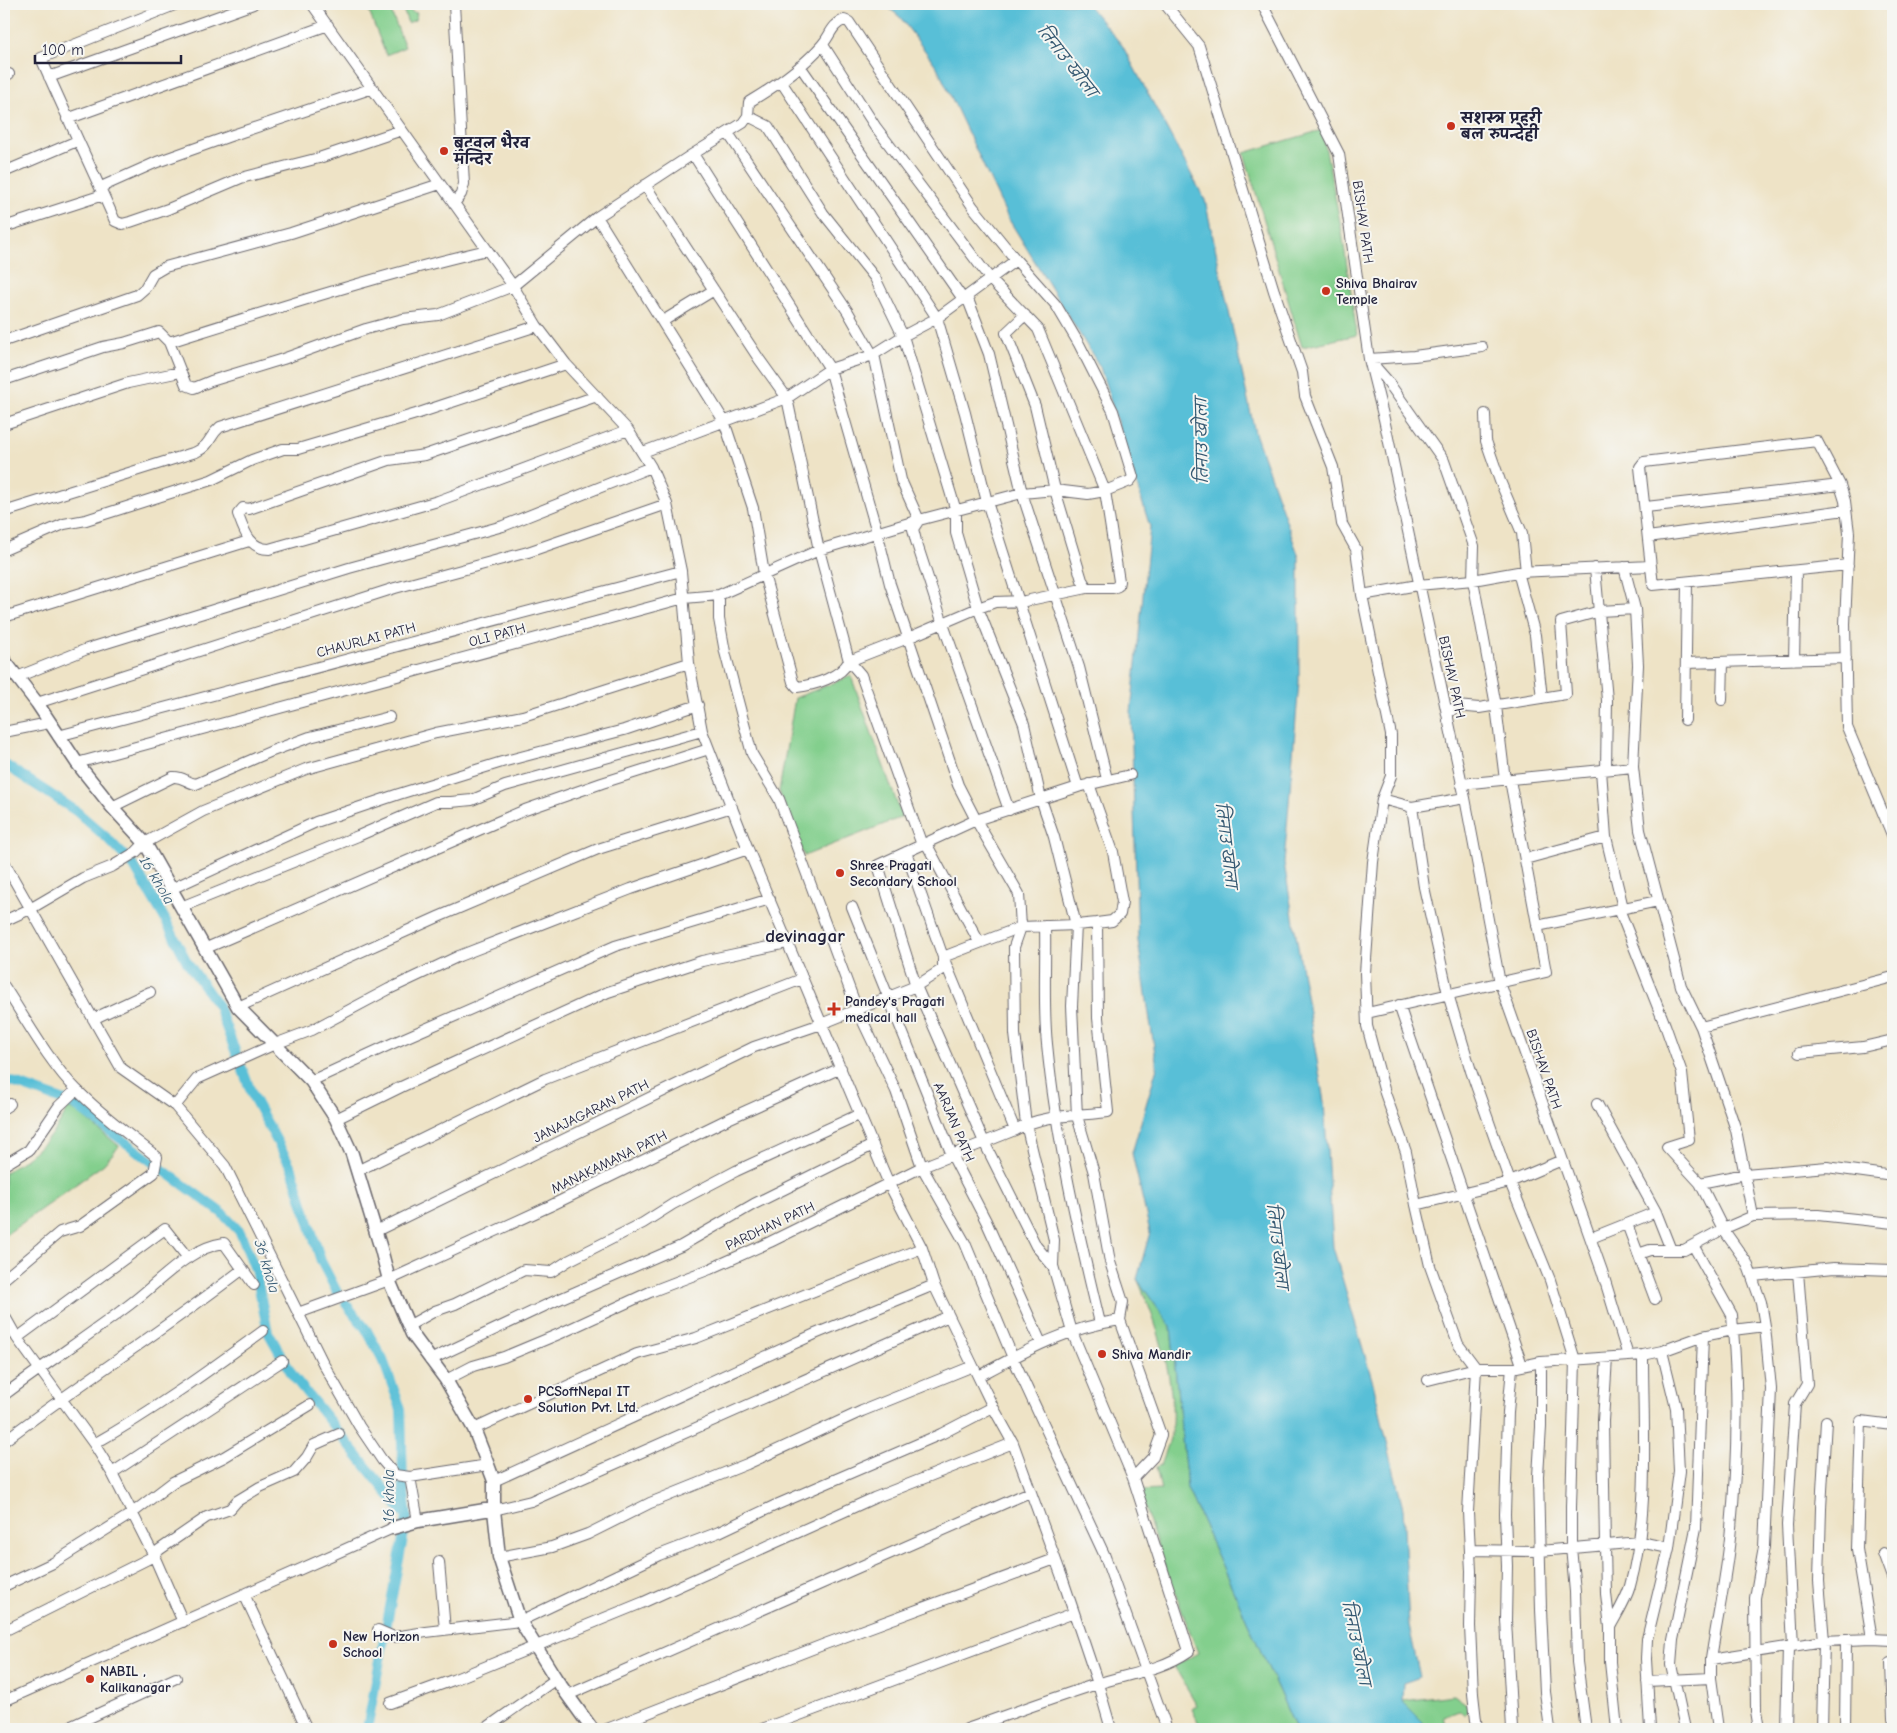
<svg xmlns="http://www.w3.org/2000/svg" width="1897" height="1733" font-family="'Comic Neue','Playpen Sans Deva',sans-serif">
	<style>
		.green { fill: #83cf8d; stroke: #527864 }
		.water { fill: #59bfd7; stroke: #3e7089 }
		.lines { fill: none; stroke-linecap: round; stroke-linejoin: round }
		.canal { stroke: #59bfd7; stroke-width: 10 }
		.minor-casing { stroke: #69666c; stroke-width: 12 }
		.tertiary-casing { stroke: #69666c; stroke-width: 15 }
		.minor { stroke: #fff; stroke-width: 10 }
		.tertiary { stroke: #fff; stroke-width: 12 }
		.poi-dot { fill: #c8321e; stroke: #f6f6f2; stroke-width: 2 }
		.labels { text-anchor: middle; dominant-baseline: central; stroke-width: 4; stroke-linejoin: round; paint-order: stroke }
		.poi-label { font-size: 14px; font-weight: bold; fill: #22223b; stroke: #f6f6f2; text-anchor: start }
		.street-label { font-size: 14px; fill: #22223b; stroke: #f6f6f2 }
		.water-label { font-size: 15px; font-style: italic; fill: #355972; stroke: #f6f6f2 }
		.district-label { font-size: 19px; font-weight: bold; fill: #22223b; stroke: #f6f6f2 }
	</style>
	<rect width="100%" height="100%" fill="#f6f6f2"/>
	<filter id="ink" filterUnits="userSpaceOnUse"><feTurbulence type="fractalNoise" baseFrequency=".02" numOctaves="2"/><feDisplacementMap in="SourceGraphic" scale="10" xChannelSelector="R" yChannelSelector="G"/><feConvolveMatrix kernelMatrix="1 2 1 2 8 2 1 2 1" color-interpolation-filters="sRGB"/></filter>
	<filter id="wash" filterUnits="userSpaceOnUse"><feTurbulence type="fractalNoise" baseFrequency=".0096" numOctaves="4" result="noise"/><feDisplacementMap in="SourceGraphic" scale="20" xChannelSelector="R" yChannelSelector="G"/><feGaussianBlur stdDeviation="1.12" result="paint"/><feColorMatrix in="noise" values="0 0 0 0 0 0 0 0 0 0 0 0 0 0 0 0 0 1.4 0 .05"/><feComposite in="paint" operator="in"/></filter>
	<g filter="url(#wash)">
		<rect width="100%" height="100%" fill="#eee3c6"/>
		<!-- green -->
		<path class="green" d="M 366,4 L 388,4 L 405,47 L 386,55 Z
			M 401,4 L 407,4 L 412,12 L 417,13 L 415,20 L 408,23 Z
			M 1322,130 L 1342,232 L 1357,335 L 1302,347 L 1244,153 Z
			M 851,676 L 902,817 L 804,856 L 779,791 L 795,698 Z
			M 68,1108 L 77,1112 L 119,1146 L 104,1164 L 4,1236 L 4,1173 C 33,1155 53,1139 68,1108 Z
			M 1137,1279 L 1171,1327 L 1187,1488 L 1296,1729 L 1199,1729 L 1199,1724 L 1192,1709 L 1197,1705 L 1174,1666 L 1198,1653 L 1161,1556 L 1139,1491 L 1161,1490 L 1156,1467 L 1161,1465 C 1165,1452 1172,1438 1172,1424 C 1175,1378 1156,1319 1137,1279 Z
			M 1454,1695 L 1469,1706 L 1465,1715 L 1459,1710 L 1443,1716 L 1446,1729 L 1421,1729 L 1423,1722 L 1402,1701 Z"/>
		<!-- water -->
		<path class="water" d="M 884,4 L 1087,4 L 1122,45 L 1205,200 L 1255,433 L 1299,557 L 1299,682 L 1284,863 L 1324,1102 L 1333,1247 L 1373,1383 L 1403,1509 L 1409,1626 L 1420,1677 L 1403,1683 L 1402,1701 L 1423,1722 L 1421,1729 L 1296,1729 L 1187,1488 L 1171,1327 L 1137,1279 L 1150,1232 L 1132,1153 L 1157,1067 L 1138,941 L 1131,712 L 1150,527 L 1100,367 L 1008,218 L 937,67 L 900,17 Z"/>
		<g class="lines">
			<!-- canal -->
			<path class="canal" d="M 4,764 L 76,811 L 107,838 L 134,866 L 165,919 L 187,962 L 218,1006 L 236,1053
				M 242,1068 L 253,1097 L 292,1169 L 321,1261 L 338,1294
				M 4,1079 L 73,1104 L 222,1213 L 240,1232 L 255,1269 L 268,1332 L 293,1376 L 407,1517
				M 346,1304 L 366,1329 L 383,1360 L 401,1409 L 403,1483 L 407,1517 L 367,1729"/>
		</g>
	</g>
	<g filter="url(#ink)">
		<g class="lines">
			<!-- minor casing -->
			<g class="minor-casing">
				<path id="minor" d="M 177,4 L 41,58 C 65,113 91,167 115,221 L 122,224 L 130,222 L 168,209 L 241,178 L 319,158 L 402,130
					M 312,4 L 513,286 L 537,326 L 566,364 L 628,430 L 651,467 L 667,504 L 681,571 L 689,663 L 702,731 L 748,849 L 889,1184 L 922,1248 L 934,1285 L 973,1366 L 993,1407 L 1013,1443 L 1063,1580 L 1098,1684 L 1111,1729
					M 454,4 L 464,184 L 461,194 L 454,204
					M 1165,4 L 1199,46 L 1274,291 L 1302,372 L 1305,396 L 1333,467 L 1342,524 L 1356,549 L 1362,595 L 1391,735 L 1391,776 L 1382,799 L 1373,862 L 1365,973 L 1367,1026 L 1385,1093 L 1406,1152 L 1416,1205 L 1430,1266 L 1458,1344 L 1476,1368 L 1468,1512 L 1471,1571 L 1470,1626 L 1473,1694 L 1477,1729
					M 1262,4 L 1339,154 L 1369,359 L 1384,419 L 1465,798 L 1500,983 L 1602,1271 L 1628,1356
					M 800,66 L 963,299
					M 4,76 L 9,74
					M 49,77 L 253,4
					M 782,83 L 937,318 L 965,413 L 987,502 L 1078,787
					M 748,116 L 768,126 L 823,213 L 875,278 L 903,336 L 956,511 L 956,533 L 978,608 L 1024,724 L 1041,799 L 1054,837 L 1076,925 L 1072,1006 L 1077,1116 L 1094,1173 L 1110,1262 L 1123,1302 L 1120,1320 L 1161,1435 L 1153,1457 L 1133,1478
					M 67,119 L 328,25
					M 728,133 L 848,312 L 875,359 L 901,480 L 919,520
					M 693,154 L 830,369 L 877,532 L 890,584 L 958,785 L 976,820 L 1019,894 L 1021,927 L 1014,947 L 1015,1034 L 1026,1124 L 1054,1240 L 1053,1266
					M 4,172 L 77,141
					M 645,185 L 759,359 L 787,398 L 819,550 L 849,661 L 861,675 L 922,845
					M 101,187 L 157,162 L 230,136 L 373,88
					M 597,217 L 724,421 L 753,508 L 764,574 L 793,682 L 797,687 C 815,685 841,677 849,661 L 908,638 L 978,608 L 995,602 L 1025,601 L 1087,588 L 1113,588 L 1118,586 L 1119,581 L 1105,491 L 1038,329 L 991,280 L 875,126 L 823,45
					M 4,227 L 103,195
					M 967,297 L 989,354 L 1022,493 L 1079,667 L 1107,779
					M 1025,315 L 1006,333 L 1035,406 L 1055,490 L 1082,580 L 1087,588
					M 663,321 L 714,290
					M 4,341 L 137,295 L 145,288 L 153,274 L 165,267 L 291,233 L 440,184
					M 1369,359 L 1414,356 L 1482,347
					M 1371,362 L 1386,379 L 1444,461 L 1474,546 L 1473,580 L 1496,706 L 1505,780
					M 4,380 L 103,347 L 124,343 L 159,332 L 169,342 C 274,309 380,275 487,250
					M 597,396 L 425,455 L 389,460 L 249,509 L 243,508 L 238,514 C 244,530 249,549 269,549 L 438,501 L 628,430
					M 1485,414 L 1486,441 L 1500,481 L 1522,533 L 1526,572
					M 4,424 L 128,383 L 180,372
					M 643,452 L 787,398 L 830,369 L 873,355 L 903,336 L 937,318 L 1016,260
					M 1646,507 L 1840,485
					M 4,512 L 196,452 C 212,444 208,437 220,427 L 537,326
					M 919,520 L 913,529 L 916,541 L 943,624 L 1009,810
					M 1648,537 L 1845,510
					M 4,550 L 64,524 L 86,520 L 211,480 L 252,460 L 283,449 L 298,449 L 416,414 L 566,364
					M 1848,565 L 1653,585 L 1640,467 L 1644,462 L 1817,441 L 1840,485 L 1845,501 L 1849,533 L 1845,624 L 1847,727 L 1893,837
					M 1624,567 L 1635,609 L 1638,665 L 1633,767 L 1640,830 L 1681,986 L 1701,1027 L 1736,1130 L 1753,1216
					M 1595,568 L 1607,700 L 1606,770
					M 1518,572 L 1535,635 L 1542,698
					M 719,595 L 719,619 L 725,652 L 752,754 L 779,799 L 857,1009 L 896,1091 L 922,1167 L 965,1243 L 1013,1358 L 1104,1554 L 1167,1729
					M 1362,595 L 1418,585 L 1473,580 L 1518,572 L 1651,566
					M 4,617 L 249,541
					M 1794,660 L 1796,571
					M 1686,663 L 1846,658
					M 17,677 L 87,649 L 213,610 L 349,568 L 503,526 L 651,467
					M 1722,700 L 1723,662
					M 37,703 L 395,588 L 528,552 L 667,504
					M 1685,720 L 1687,582
					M 1448,721 L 1448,713 L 1457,706 L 1479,708 L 1566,694 L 1561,622 L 1600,611 L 1635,609
					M 4,732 L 49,723
					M 58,736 L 681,571
					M 77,763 L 684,598 L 719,595 L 819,550 L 919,520 L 1022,493 L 1055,490 L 1088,494 L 1105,491 L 1130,481 L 1133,477 L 1113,411 L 1079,344 L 1056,305 L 1016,260 L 973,207 L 849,22 L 844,20 C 831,25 831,35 822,45 C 802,68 776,86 749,102 L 748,116 L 743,123 L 693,154 L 597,217 L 513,286 L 438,315 L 403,319 L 366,329 L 283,359 L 211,381 L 194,388 L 186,385 L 169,342
					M 1601,770 L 1606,837 L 1623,908
					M 1461,784 L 1633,767
					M 1382,799 L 1412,807 L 1465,798
					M 112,807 L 173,777 C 183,776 187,783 196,784 L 272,751 L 310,737 L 389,717
					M 1412,807 L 1424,887 L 1448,994 L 1471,1071 L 1510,1182 L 1550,1280 L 1575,1360 L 1571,1507 L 1571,1547 L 1575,1592 L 1577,1662 L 1586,1729
					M 926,843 L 979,942
					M 906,852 L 943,957 L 1015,1130
					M 1525,859 L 1606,837
					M 4,862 L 121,1068 L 175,1106 L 225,1166 L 324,1365 L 359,1426 L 382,1460 L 395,1475 L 410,1477 L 488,1465
					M 171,889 L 316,822 L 399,794 L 502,762 L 624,730 L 698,705
					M 181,907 L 358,836 L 436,802 L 451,802 L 472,800 L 505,786 L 702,731
					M 852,907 L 952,1155 L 986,1221 L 1041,1343
					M 1619,909 L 1665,1025 L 1682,1073 L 1689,1140 L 1667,1147 L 1700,1183 L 1723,1229 L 1747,1263 L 1761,1302 L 1765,1326 L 1771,1389 L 1764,1547 L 1755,1598 L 1756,1711 L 1759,1729
					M 4,921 L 30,909 L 83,878 L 113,866 L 136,852 L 145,843 L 203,811 L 306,769 L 436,733 L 523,716 L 689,663
					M 1045,926 C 1046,964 1043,1006 1047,1044 C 1056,1138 1078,1231 1100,1323
					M 1537,926 L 1658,901
					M 204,949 L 525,810 L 602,783 L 709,749
					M 4,986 C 25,1018 50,1064 77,1090 C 101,1115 130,1135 157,1157 L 154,1173 L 80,1226 L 60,1232 L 4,1279
					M 1399,1005 L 1522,1365
					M 238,1007 L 438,917 L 598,849 L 732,807
					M 1367,1013 L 1546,972 L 1510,780
					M 93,1019 L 150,992
					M 1701,1027 L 1893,977
					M 1799,1053 L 1863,1047 L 1893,1040
					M 311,1081 L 391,1044 L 615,946 L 770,899
					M 1597,1104 L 1656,1212
					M 175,1106 L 197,1079 L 275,1044 L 312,1030 L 389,989 L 459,956 L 631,889 L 748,849
					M 4,1108 L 10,1104
					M 336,1119 L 401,1087 L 608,992 L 702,961 L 787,943
					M 4,1165 L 29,1150 L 59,1106 L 76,1090
					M 357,1171 L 545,1079 L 802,979
					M 1700,1183 L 1745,1174 L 1827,1167 L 1893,1176
					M 1416,1205 L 1510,1182 L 1562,1160
					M 1627,1224 L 1655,1299
					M 376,1231 L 754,1047 L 821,1024 L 916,986 L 943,969 L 943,957 L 1021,927 L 1076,925 L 1097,923 L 1112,921 L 1120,914 L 1122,902 L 1113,852 L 1089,784
					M 1591,1238 L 1656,1212 L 1671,1250
					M 1693,1245 L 1732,1315 L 1733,1330 L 1765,1326
					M 1638,1254 L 1650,1250 L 1684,1250 L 1723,1229 L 1753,1216 L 1818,1215 L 1893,1223
					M 1753,1276 L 1834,1268 L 1893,1270
					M 298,1313 L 389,1280 L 550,1206 L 728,1119 L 841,1068
					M 4,1315 L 17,1338 L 94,1444 L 112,1473 L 154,1556 L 183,1622
					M 408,1326 L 435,1311 L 455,1304 L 524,1270 L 551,1272 L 568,1261 L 643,1223 L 673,1204 L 736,1171 L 860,1114
					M 17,1338 L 165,1229 L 188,1258
					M 1607,1358 L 1603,1421 L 1605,1546 L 1606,1594 L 1610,1627 L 1610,1662 L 1617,1729
					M 430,1360 L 555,1301 L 681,1246 L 754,1204 L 873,1145
					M 1541,1362 L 1541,1427 L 1538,1476 L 1541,1610 L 1545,1692 L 1550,1729
					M 1512,1368 L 1508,1412 L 1505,1514 L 1507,1566 L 1506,1620 L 1512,1729
					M 979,1376 C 1025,1351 1066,1328 1120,1320
					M 446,1380 L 473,1366 L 504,1357 L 559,1334 L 650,1292 L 710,1269 L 770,1242 L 922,1167 L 1015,1130 C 1043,1114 1077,1116 1108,1112 L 1098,1018 L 1097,923
					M 1428,1380 L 1476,1368 L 1512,1368 L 1541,1362 L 1643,1355 L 1662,1351 L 1703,1336 L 1733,1330 C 1739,1399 1737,1469 1730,1538 C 1726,1578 1717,1619 1711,1659 L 1711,1678 L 1718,1729
					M 4,1395 C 45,1364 88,1336 129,1305 C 158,1284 187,1248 224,1243 L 254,1285
					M 474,1429 L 637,1354 L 696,1338 L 922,1248
					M 4,1441 C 82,1382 165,1329 243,1269
					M 94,1444 C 153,1411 208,1371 263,1331
					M 112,1473 L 282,1361
					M 410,1477 L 418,1521
					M 494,1481 L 815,1334 L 934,1285
					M 494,1510 L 531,1501 L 949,1316
					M 1470,1550 L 1540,1551 L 1640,1542 L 1669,1548
					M 1883,1553 L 1893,1580
					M 154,1556 L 159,1550 L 207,1517 L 230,1509 L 237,1501 L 260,1487 L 294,1472 L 307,1457 L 314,1445 L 339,1434
					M 499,1557 L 552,1547 L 588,1534 L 650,1503 L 747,1464 L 862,1411 L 973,1366
					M 439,1562 L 445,1630
					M 4,1586 L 53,1563 L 131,1514 L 173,1482 L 224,1457 L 310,1405
					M 244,1594 L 307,1729
					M 1610,1627 C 1617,1614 1626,1600 1630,1586 C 1650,1514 1643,1429 1643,1355
					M 378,1630 L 394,1637 L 426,1632 L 520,1621 L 659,1555 L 719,1532 L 776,1505 L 941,1434 L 993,1407
					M 4,1631 L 154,1556
					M 1872,1639 L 1893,1640
					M 1846,1640 L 1872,1639 L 1857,1549 L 1861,1421 L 1893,1425
					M 1793,1646 L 1787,1525 L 1795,1404 L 1807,1384 L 1798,1272
					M 1711,1659 L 1824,1641 L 1846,1640 L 1845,1729
					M 1891,1663 L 1893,1718
					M 1647,1681 L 1711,1678
					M 568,1695 L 1030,1492
					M 4,1701 L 393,1528
					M 390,1703 L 453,1680 L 644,1602 L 874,1498 L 1013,1443
					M 65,1729 L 176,1678
					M 485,1729 L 556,1679
					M 607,1729 L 825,1644 L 1055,1559
					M 762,1729 L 1074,1613
					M 967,1729 C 1010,1714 1053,1698 1097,1684 C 1128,1674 1162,1670 1189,1651 L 1133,1478 L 1072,1332 L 1053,1266 L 1036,1246 L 984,1142 L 916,986 L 878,865 L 976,820 L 1078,787 L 1130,775
					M 1650,1729 L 1646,1659 L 1647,1639 L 1669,1548 L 1679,1471 L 1676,1408 L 1662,1351
					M 1685,1729 L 1671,1665 L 1673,1640 L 1696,1528 L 1703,1336
					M 1786,1729 L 1788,1647
					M 1822,1729 L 1824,1641 L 1819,1581 L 1821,1508 L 1826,1421"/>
			</g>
			<!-- tertiary casing -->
			<g class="tertiary-casing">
				<path id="tertiary" d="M 4,660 L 37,703 L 77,763 L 112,807 L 145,843 L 238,1007 L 311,1081 L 336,1119 L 352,1154 L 381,1249 L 389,1280 L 412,1334 L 446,1380 L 474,1429 L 488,1465 L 494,1481 L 494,1510 L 499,1557 L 520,1621 L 556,1679 L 592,1729
					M 393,1528 L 418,1521 L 485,1510 L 494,1510"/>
			</g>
			<!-- minor -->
			<use href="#minor" class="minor"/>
			<!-- tertiary -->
			<use href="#tertiary" class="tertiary"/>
		</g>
	</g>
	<!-- markers -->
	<g class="poi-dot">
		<circle cx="1451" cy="126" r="5"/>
		<circle cx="444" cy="151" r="5"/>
		<circle cx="1326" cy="291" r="5"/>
		<circle cx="840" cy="873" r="5"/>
		<path d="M831.5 1001.5h5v5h5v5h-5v5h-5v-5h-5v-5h5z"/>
		<circle cx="1102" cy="1354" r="5"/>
		<circle cx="528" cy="1399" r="5"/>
		<circle cx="333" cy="1644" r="5"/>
		<circle cx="90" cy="1679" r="5"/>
	</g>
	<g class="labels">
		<!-- poi labels -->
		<g class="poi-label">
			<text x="1461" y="118">सशस्त्र प्रहरी<tspan x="1461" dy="16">बल रुपन्देही</tspan></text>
			<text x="454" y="143">बुटवल भैरव<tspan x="454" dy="16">मन्दिर</tspan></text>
			<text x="1336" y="283">Shiva Bhairav<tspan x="1336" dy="16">Temple</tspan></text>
			<text x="850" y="865">Shree Pragati<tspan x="850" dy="16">Secondary School</tspan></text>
			<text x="845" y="1001">Pandey's Pragati<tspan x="845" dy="16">medical hall</tspan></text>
			<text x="1112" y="1354">Shiva Mandir</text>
			<text x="538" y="1391">PCSoftNepal IT<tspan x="538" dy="16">Solution Pvt. Ltd.</tspan></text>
			<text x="343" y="1636">New Horizon<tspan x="343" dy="16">School</tspan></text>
			<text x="100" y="1671">NABIL ,<tspan x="100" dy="16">Kalikanagar</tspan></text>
		</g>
		<!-- street labels -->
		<g class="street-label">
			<text transform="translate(1363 222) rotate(82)">BISHAV PATH</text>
			<text transform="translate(497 635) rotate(-15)">OLI PATH</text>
			<text transform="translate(366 640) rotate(-15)">CHAURLAI PATH</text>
			<text transform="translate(1452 677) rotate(78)">BISHAV PATH</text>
			<text transform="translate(1544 1069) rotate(71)">BISHAV PATH</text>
			<text transform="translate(591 1111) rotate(-26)">JANAJAGARAN PATH</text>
			<text transform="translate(954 1122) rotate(67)">AARJAN PATH</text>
			<text transform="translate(609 1162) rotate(-26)">MANAKAMANA PATH</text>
			<text transform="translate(770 1226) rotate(-25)">PARDHAN PATH</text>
		</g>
		<!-- water labels -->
		<g class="water-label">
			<text transform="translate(1067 61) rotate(52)">तिनाउ खोला</text>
			<text transform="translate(1202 441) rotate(-91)">तिनाउ खोला</text>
			<text transform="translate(1226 845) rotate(83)">तिनाउ खोला</text>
			<text transform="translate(157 880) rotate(59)">16 khola</text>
			<text transform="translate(1277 1246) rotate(83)">तिनाउ खोला</text>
			<text transform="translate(267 1266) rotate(73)">36 khola</text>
			<text transform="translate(389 1496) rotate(-90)">16 khola</text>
			<text transform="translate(1356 1643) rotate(78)">तिनाउ खोला</text>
		</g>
		<!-- district labels -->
		<g class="district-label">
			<text x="805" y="936">devinagar</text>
		</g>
	</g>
	<!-- margin -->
	<rect width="1897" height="1733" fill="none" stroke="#f6f6f2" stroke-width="20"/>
	<!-- scale -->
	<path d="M35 55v8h146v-8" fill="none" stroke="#22223b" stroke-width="2.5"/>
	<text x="42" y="55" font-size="15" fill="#22223b" stroke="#f6f6f2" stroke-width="4" paint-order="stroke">100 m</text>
</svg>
